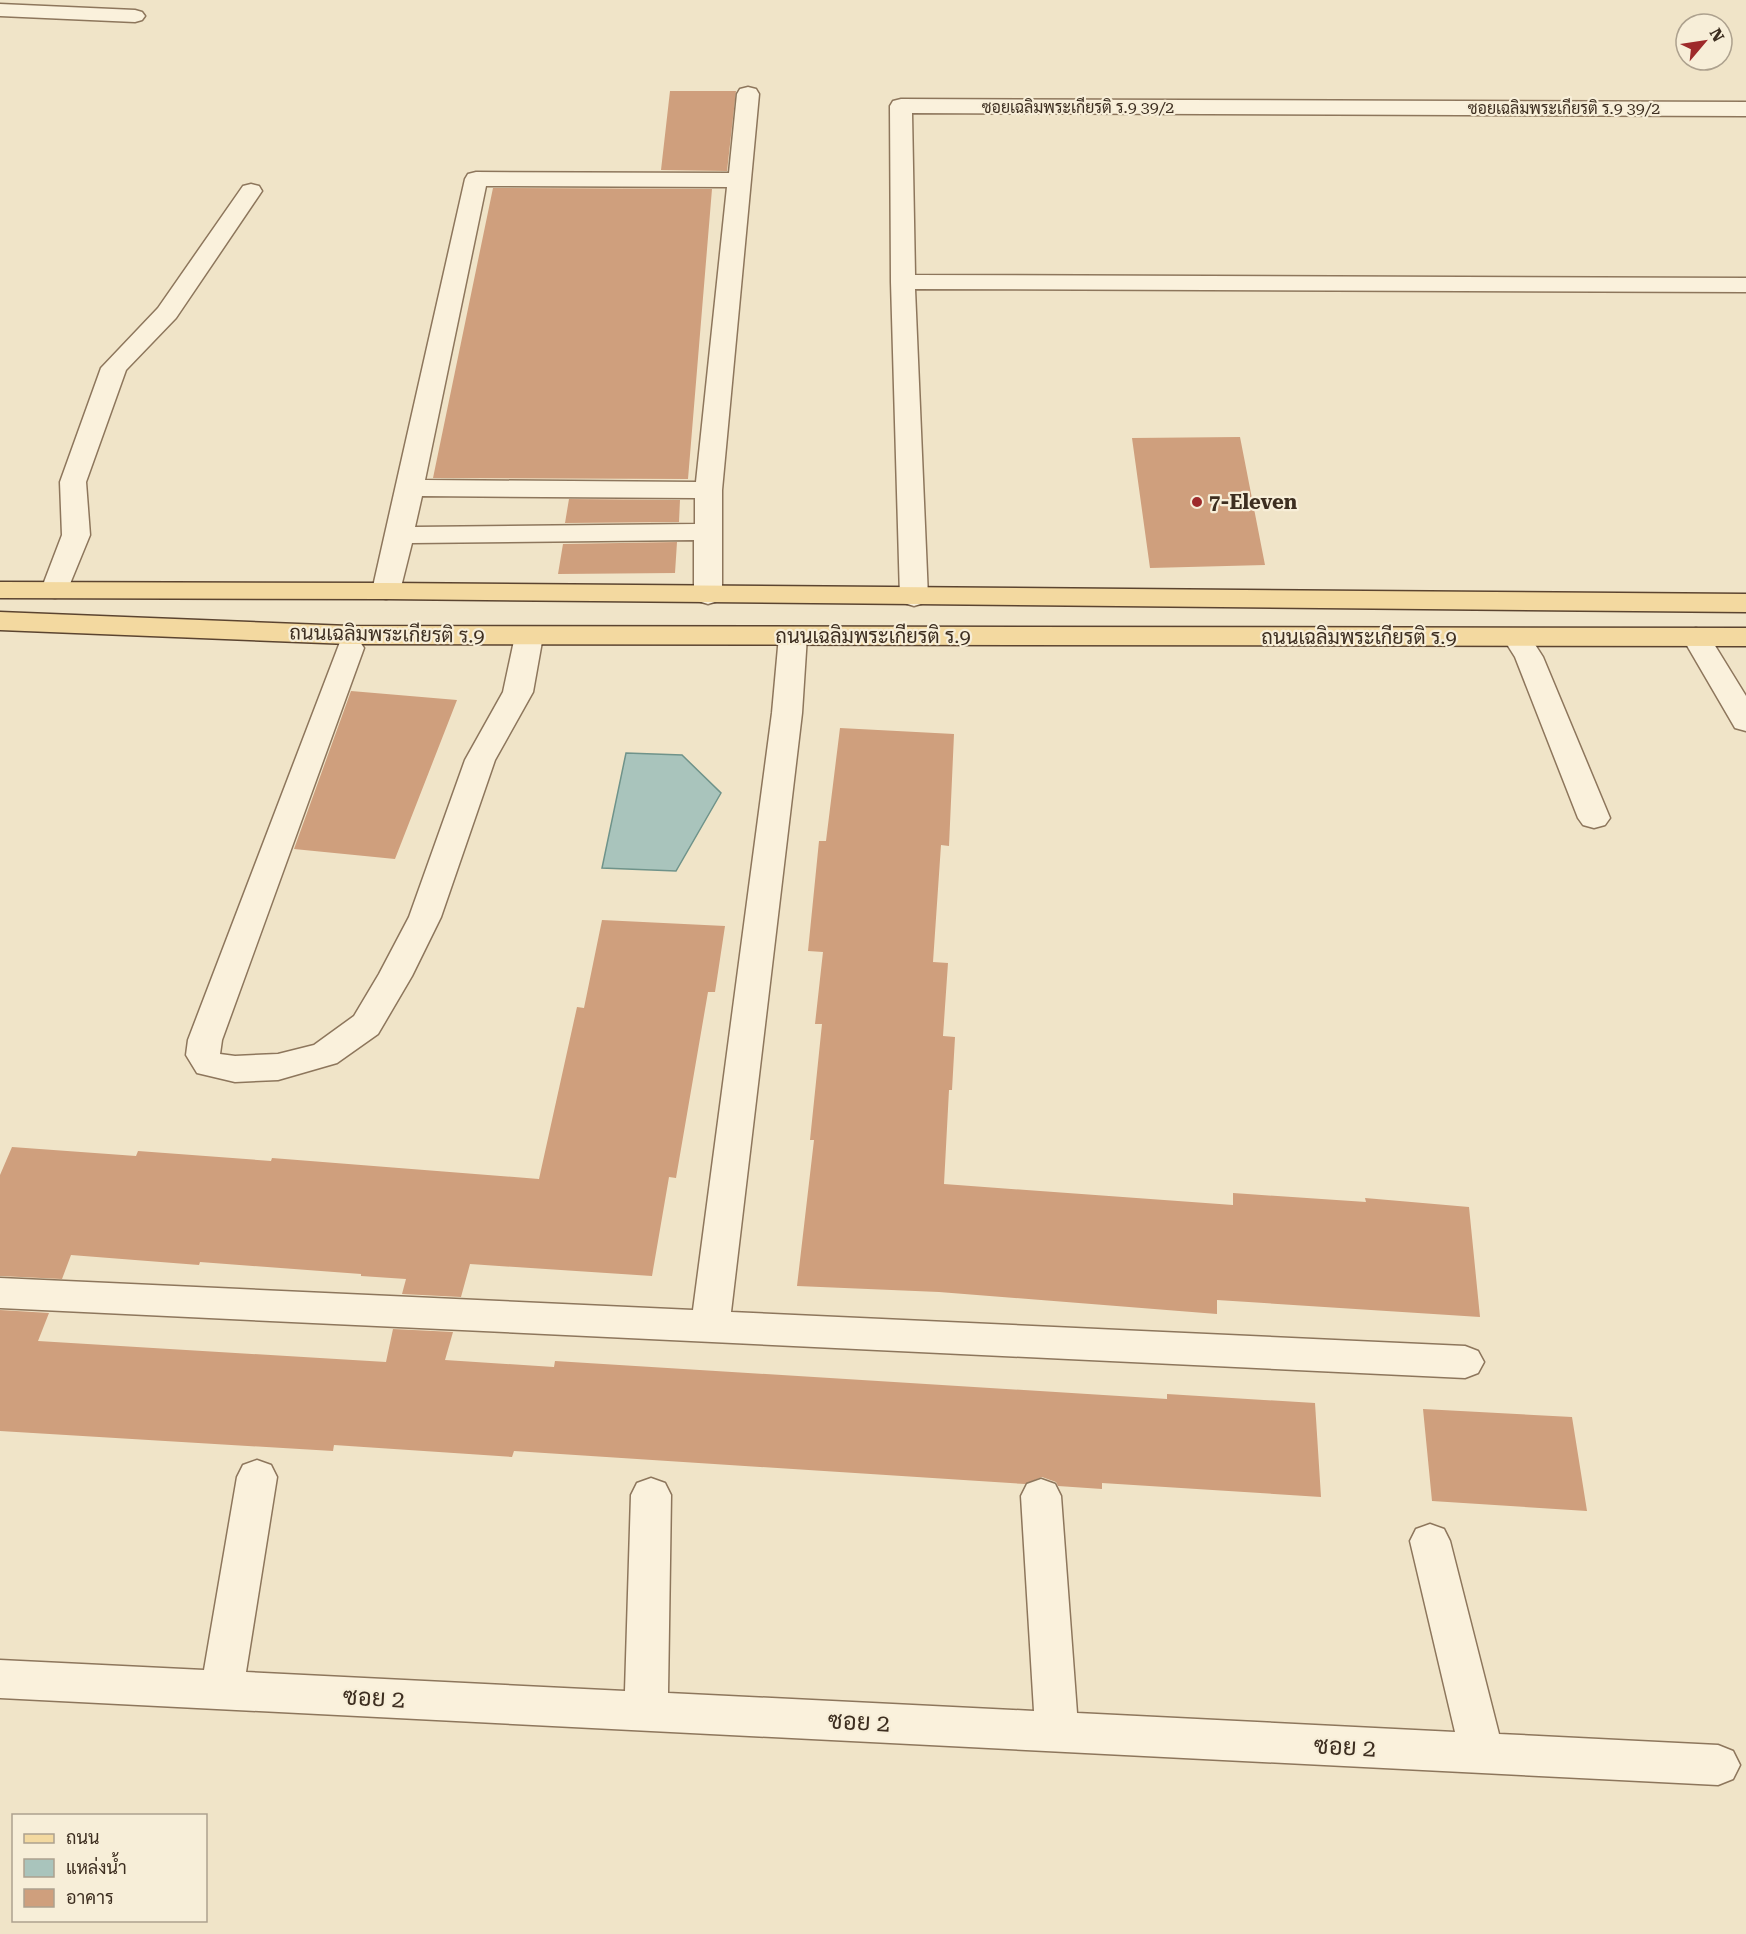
<svg xmlns="http://www.w3.org/2000/svg" width="1746" height="1934" font-family="'Roboto Serif',Sarabun,serif">
	<style>
		.water { fill: #a9c4bc; stroke: #6f938a; stroke-width: 1.5 }
		.building { fill: #cf9f7d }
		.lines { fill: none; stroke-linecap: round; stroke-linejoin: round }
		.minor-casing { stroke: #8d765c; stroke-width: 3 }
		.major-casing { stroke: #5b4430; stroke-width: 3 }
		.minor { fill: #faf1dc; fill-rule: evenodd }
		.major { fill: #f3d9a0; fill-rule: evenodd }
		.poi-dot { fill: #9e2a2b; stroke: #f7eed8; stroke-width: 2 }
		.labels { text-anchor: middle; dominant-baseline: central; stroke-width: 4.5; stroke-linejoin: round; paint-order: stroke }
		.far-street-label { font-size: 16px; fill: #3d2e20; stroke: #f7eed8 }
		.poi-label { font-size: 20px; font-weight: bold; fill: #3d2e20; stroke: #f7eed8; text-anchor: start }
		.street-label { font-size: 20px; fill: #3d2e20; stroke: #f7eed8 }
		.near-street-label { font-size: 24px; fill: #3d2e20; stroke: #f7eed8 }
	</style>
	<rect width="100%" height="100%" fill="#f0e4c8"/>
	<!-- water -->
	<path class="water" d="M 626,753 L 682,755 L 721,793 L 676,871 L 602,868 Z"/>
	<!-- building -->
	<path class="building" d="M 670,91 L 736,91 L 727,171 L 661,170 Z
		M 493,188 L 712,189 L 688,479 L 433,478 Z
		M 1240,437 L 1265,565 L 1150,568 L 1132,438 Z
		M 569,499 L 680,500 L 679,522 L 565,523 Z
		M 677,542 L 675,573 L 558,574 L 563,544 Z
		M 351,691 L 457,700 L 395,859 L 294,849 Z
		M 840,728 L 954,734 L 949,846 L 941,845 L 933,962 L 948,963 L 943,1036 L 955,1037 L 952,1090 L 949,1090 L 944,1184 L 1233,1205 L 1233,1193 L 1366,1202 L 1365,1198 L 1469,1207 L 1480,1317 L 1217,1300 L 1217,1314 L 939,1292 L 797,1286 L 814,1140 L 810,1140 L 822,1024 L 815,1024 L 823,952 L 808,951 L 819,841 L 826,841 Z
		M 602,920 L 725,926 L 715,992 L 708,992 L 676,1178 L 669,1177 L 652,1276 L 470,1264 L 461,1297 L 402,1294 L 406,1279 L 361,1276 L 361,1274 L 200,1262 L 199,1265 L 71,1255 L 62,1279 L 0,1276 L 0,1175 L 12,1147 L 136,1156 L 138,1151 L 271,1161 L 272,1158 L 539,1179 L 577,1007 L 584,1008 Z
		M 0,1310 L 49,1313 L 38,1341 L 386,1362 L 393,1329 L 453,1332 L 445,1360 L 554,1367 L 555,1361 L 1167,1399 L 1167,1394 L 1315,1403 L 1321,1497 L 1102,1483 L 1102,1489 L 1058,1486 L 1056,1482 L 1042,1477 L 1025,1484 L 514,1451 L 512,1457 L 334,1445 L 333,1451 L 0,1431 Z
		M 1423,1409 L 1572,1417 L 1587,1511 L 1432,1501 Z"/>
	<g class="lines">
		<!-- minor casing -->
		<g class="minor-casing">
			<path id="minor" d="M 0,4 L 135,10 L 142,12 L 145,16 L 142,20 L 135,22 L 0,16 Z
				M 748,87 L 756,89 L 759,94 L 722,490 L 722,595 L 718,601 L 708,604 L 698,601 L 694,595 L 694,540 L 412,543 L 400,591 L 396,597 L 386,599 L 376,597 L 372,591 L 465,179 L 468,174 L 476,172 L 729,173 L 737,94 L 740,89 ZM 486,186 L 727,187 L 696,482 L 425,480 ZM 422,496 L 695,498 L 695,524 L 415,527 Z
				M 901,99 L 1746,102 L 1746,116 L 912,113 L 915,275 L 1746,278 L 1746,292 L 915,289 L 928,597 L 924,603 L 914,606 L 904,603 L 900,597 L 891,282 L 890,106 L 893,101 Z
				M 251,184 L 259,186 L 262,191 L 176,318 L 126,370 L 86,482 L 90,535 L 65,596 L 55,598 L 45,596 L 41,590 L 62,535 L 60,482 L 101,368 L 158,308 L 243,186 Z
				M 529,627 L 539,630 L 543,636 L 533,692 L 495,760 L 441,917 L 412,976 L 378,1034 L 337,1063 L 278,1080 L 235,1082 L 197,1073 L 186,1055 L 188,1040 L 340,642 L 350,639 L 360,642 L 364,648 L 222,1040 L 220,1054 L 235,1056 L 278,1054 L 314,1045 L 354,1016 L 379,974 L 409,917 L 465,760 L 503,692 L 515,636 L 519,630 Z
				M 793,627 L 803,630 L 807,636 L 802,713 L 731,1312 L 1465,1346 L 1478,1351 L 1484,1362 L 1478,1373 L 1465,1378 L 0,1308 L 0,1278 L 693,1310 L 772,713 L 779,636 L 783,630 Z
				M 1696,628 L 1706,631 L 1746,696 L 1746,731 L 1735,728 L 1682,637 L 1686,631 Z
				M 1517,629 L 1527,632 L 1543,657 L 1610,818 L 1605,825 L 1594,828 L 1583,825 L 1578,818 L 1515,657 L 1503,638 L 1507,632 Z
				M 257,1460 L 271,1465 L 277,1477 L 246,1672 L 625,1691 L 631,1495 L 637,1483 L 651,1478 L 665,1483 L 671,1495 L 668,1693 L 1034,1711 L 1021,1496 L 1027,1484 L 1041,1479 L 1055,1484 L 1061,1496 L 1077,1713 L 1455,1732 L 1410,1541 L 1416,1529 L 1430,1524 L 1444,1529 L 1450,1541 L 1499,1734 L 1718,1745 L 1733,1751 L 1740,1765 L 1733,1779 L 1718,1785 L 0,1698 L 0,1660 L 204,1670 L 237,1477 L 243,1465 Z"/>
		</g>
		<!-- major casing -->
		<g class="major-casing">
			<path id="major" d="M 0,582 L 386,583 L 1746,594 L 1746,612 L 386,599 L 0,598 Z
				M 0,612 L 349,626 L 1746,628 L 1746,646 L 349,644 L 0,630 Z"/>
		</g>
		<!-- minor -->
		<use href="#minor" class="minor"/>
		<!-- major -->
		<use href="#major" class="major"/>
	</g>
	<!-- markers -->
	<circle class="poi-dot" cx="1197" cy="502" r="6"/>
	<g class="labels">
		<!-- far-street labels -->
		<g class="far-street-label">
			<text x="1078" y="107">ซอยเฉลิมพระเกียรติ ร.9 39/2</text>
			<text x="1564" y="108">ซอยเฉลิมพระเกียรติ ร.9 39/2</text>
		</g>
		<!-- poi labels -->
		<g class="poi-label">
			<text x="1209" y="502">7-Eleven</text>
		</g>
		<!-- street labels -->
		<g class="street-label">
			<text transform="translate(387 634) rotate(1)">ถนนเฉลิมพระเกียรติ ร.9</text>
			<text x="873" y="636">ถนนเฉลิมพระเกียรติ ร.9</text>
			<text x="1359" y="637">ถนนเฉลิมพระเกียรติ ร.9</text>
		</g>
		<!-- near-street labels -->
		<g class="near-street-label">
			<text transform="translate(374 1698) rotate(3)">ซอย 2</text>
			<text transform="translate(859 1722) rotate(3)">ซอย 2</text>
			<text transform="translate(1345 1747) rotate(3)">ซอย 2</text>
		</g>
	</g>
	<!-- legend -->
	<rect x="12" y="1814" width="195" height="108" fill="#f7eed8" stroke="#ada18e" stroke-width="1.5"/>
	<rect x="24" y="1834" width="30" height="9" fill="#f3d9a0" stroke="#ada18e" stroke-width="1.5"/>
	<text x="66" y="1844" font-size="18" fill="#3d2e20">ถนน</text>
	<rect x="24" y="1859" width="30" height="18" fill="#a9c4bc" stroke="#ada18e" stroke-width="1.5"/>
	<text x="66" y="1874" font-size="18" fill="#3d2e20">แหล่งน้ำ</text>
	<rect x="24" y="1889" width="30" height="18" fill="#cf9f7d" stroke="#ada18e" stroke-width="1.5"/>
	<text x="66" y="1904" font-size="18" fill="#3d2e20">อาคาร</text>
	<!-- north arrow -->
	<g transform="translate(1704 42) rotate(61)"><circle r="28" fill="#f7eed8" stroke="#ada18e" stroke-width="1.5"/>
	<path d="M0-4.5L10 22L0 15L-10 22Z" fill="#9e2a2b"/>
	<text y="-9" font-size="16" font-weight="bold" text-anchor="middle" fill="#3d2e20">N</text>
	</g>
</svg>
